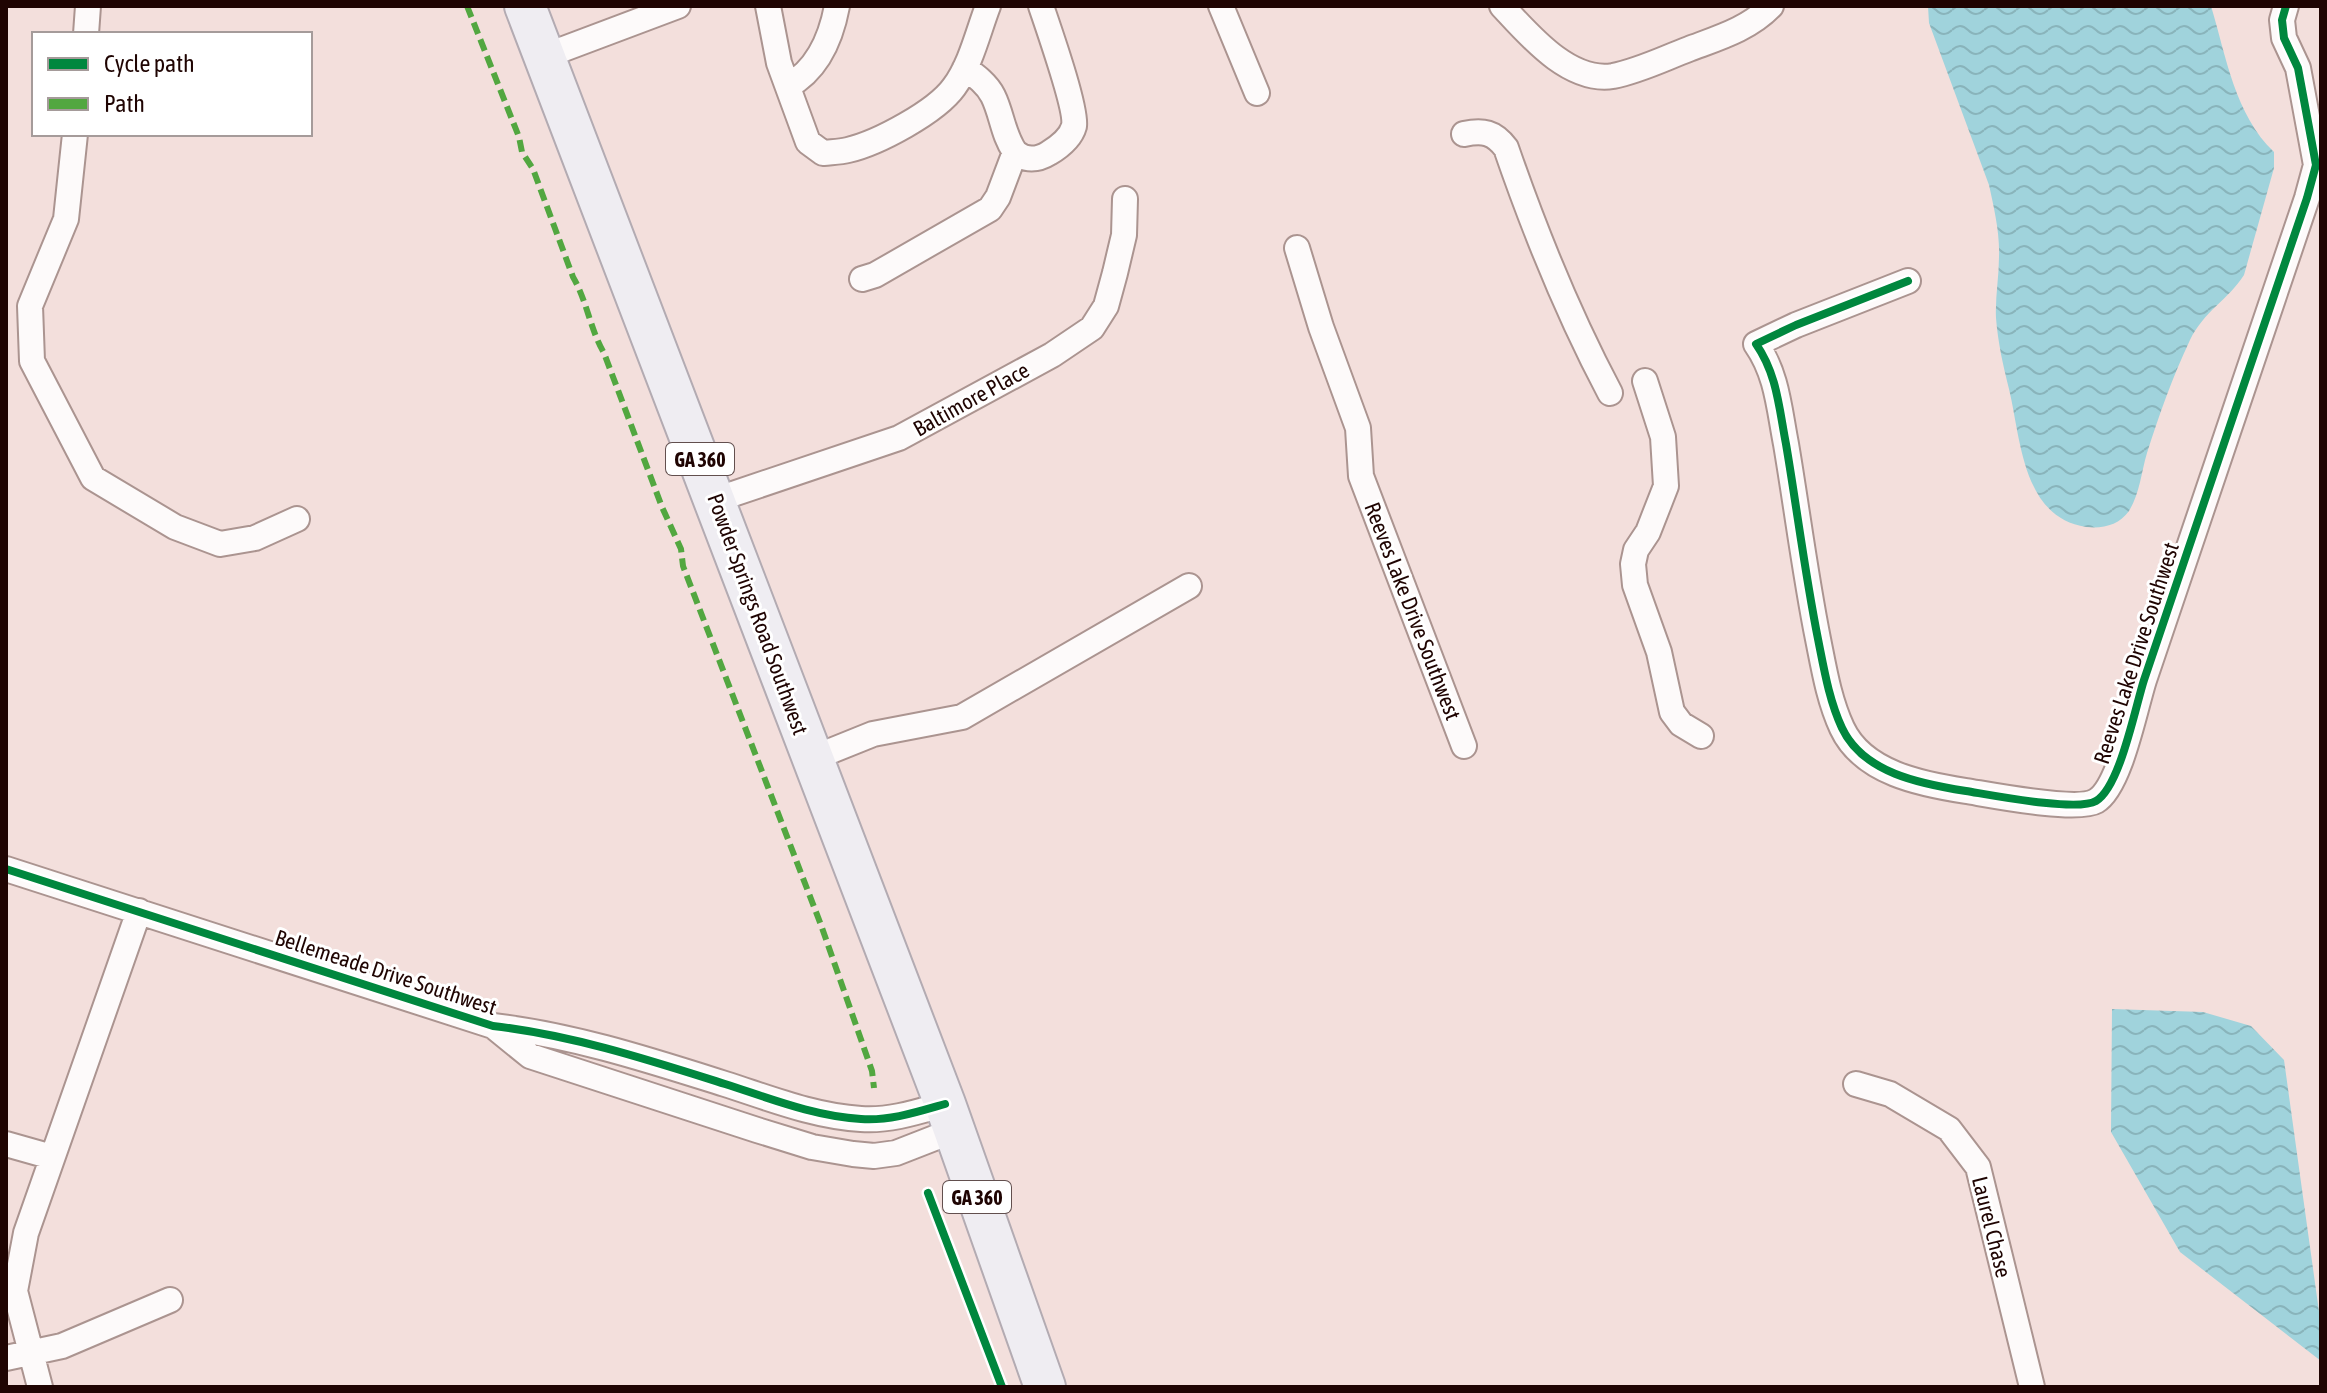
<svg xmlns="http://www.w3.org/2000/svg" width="2327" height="1393" font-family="'Asap Condensed',sans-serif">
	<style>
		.water { fill: url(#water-waves) }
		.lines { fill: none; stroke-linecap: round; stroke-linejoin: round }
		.minor-casing { stroke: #ab9490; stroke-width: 28 }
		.primary-casing { stroke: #b3abb2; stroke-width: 44 }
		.minor { stroke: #fdfafa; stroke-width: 24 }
		.primary { stroke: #efedf2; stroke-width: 40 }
		.quiet { stroke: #52a740; stroke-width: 6; stroke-dasharray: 12 6; stroke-linecap: butt }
		.cycleway-casing { stroke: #fff; stroke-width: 13 }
		.cycleway { stroke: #00873e; stroke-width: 8 }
		.labels { text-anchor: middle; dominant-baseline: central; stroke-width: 6; stroke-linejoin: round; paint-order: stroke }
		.shield { fill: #fff; stroke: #624f4e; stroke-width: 2 }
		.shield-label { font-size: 20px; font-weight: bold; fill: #1f0402 }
		.street-label { font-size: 22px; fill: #1f0402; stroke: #fff }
	</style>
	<defs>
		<pattern id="water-waves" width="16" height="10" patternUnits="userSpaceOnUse" patternTransform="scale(2)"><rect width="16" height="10" fill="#a0d3dc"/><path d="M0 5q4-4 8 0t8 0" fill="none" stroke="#89b4bb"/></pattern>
	</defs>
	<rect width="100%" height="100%" fill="#f3dfdc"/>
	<!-- water -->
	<path class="water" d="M 1928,6 L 2211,6 C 2226,56 2235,115 2274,152 L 2274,168 L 2244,275 C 2228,300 2204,311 2190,340 C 2173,376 2159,415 2147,453 C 2141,473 2140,493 2129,511 C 2119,525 2103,529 2086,527 C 2022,517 2021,439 2009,389 C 2003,365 1998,343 1996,318 C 1995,298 1999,277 1999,257 C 2000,233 1994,208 1989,185 L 1929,23 Z
		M 2112,1009 L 2203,1012 L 2251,1026 L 2284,1060 L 2321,1326 L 2321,1361 L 2180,1252 L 2111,1132 Z"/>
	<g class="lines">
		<!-- minor casing -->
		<g class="minor-casing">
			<path id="minor" d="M 768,6 L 779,63 L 808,142 L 823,153 C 831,152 840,152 848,150 C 878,143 936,112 954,87 C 971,64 978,32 988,6
				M 1221,6 L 1257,93
				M 1502,6 C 1529,35 1569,83 1613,76 C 1639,71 1665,58 1689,49 C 1718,38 1749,29 1771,6
				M 86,34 L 88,6
				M 545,56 L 678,6
				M 788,86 C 817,70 831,38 837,6
				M 75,134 L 66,219 L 30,306 L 32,361 L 93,478 L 175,527 L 220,544 L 255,538 L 297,519
				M 1464,134 C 1483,130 1494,132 1506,148 C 1535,232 1568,314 1610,393
				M 1015,152 C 1025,161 1038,160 1049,153 C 1059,147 1071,137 1074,126 C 1077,109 1048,27 1041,6
				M 1297,248 L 1321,327 L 1358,428 L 1361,476 L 1464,746
				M 862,279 L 875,275 L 990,209 L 998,197 L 1015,152 C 1003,135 1002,114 993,96 C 987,84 976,76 965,68
				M 1908,281 L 1796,325 L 1756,344 C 1777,374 1779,408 1786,444 C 1797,509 1805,574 1818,639 C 1824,669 1829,700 1842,728 C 1863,773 1921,784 1966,791 C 1991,795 2077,812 2096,801 C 2120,787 2135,708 2144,680 C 2198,519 2253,359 2307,198 L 2316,165 L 2298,68 L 2284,38 L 2282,20 L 2286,6
				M 1645,381 L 1663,437 L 1666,486 L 1648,532 L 1636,550 L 1633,564 L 1635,585 L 1659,652 L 1672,712 L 1681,724 L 1701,736
				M 715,500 L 899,438 L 1052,355 L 1092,328 L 1106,306 L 1115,273 L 1124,235 L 1125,199
				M 811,759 L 873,734 L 962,717 L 1189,586
				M 6,869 L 493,1026 C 572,1035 649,1060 725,1084 C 769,1098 813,1116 861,1119 C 890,1121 917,1112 945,1104
				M 493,1026 L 530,1056 L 757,1130 L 812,1147 L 853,1154 L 874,1156 L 896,1153 L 955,1130
				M 1856,1084 L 1890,1094 L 1949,1129 L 1978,1167 L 2032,1387
				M 6,1144 L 52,1157
				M 6,1358 L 62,1346 L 170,1300
				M 40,1387 L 15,1291 L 26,1233 L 139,911"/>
		</g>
		<!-- primary casing -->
		<g class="primary-casing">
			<path id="primary" d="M 525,6 L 945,1104 L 1045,1387"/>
		</g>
		<!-- minor -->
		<use href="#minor" class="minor"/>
		<!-- primary -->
		<use href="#primary" class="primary"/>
		<!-- quiet -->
		<path class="quiet" d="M 467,6 L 519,137 L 522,152 L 533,169 L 573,277 C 587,301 590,329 604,353 L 662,507 L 681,549 L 683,566 L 821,925 L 872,1071 L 874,1088"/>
		<!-- cycleway casing -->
		<g class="cycleway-casing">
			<path id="cycleway" d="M 1908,281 L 1796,325 L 1756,344 C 1777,374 1779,408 1786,444 C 1797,509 1805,574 1818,639 C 1824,669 1829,700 1842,728 C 1863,773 1921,784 1966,791 C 1991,795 2077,812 2096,801 C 2120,787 2135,708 2144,680 C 2198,519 2253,359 2307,198 L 2316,165 L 2298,68 L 2284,38 L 2282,20 L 2286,6
				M 6,869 L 493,1026 C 572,1035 649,1060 725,1084 C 769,1098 813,1116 861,1119 C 890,1121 917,1112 945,1104
				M 928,1193 L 1002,1387"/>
		</g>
		<!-- cycleway -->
		<use href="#cycleway" class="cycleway"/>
	</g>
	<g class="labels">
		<!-- shield labels -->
		<g class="shield">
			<rect x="666" y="443" width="68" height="32" rx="6"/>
			<rect x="943" y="1181" width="68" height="32" rx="6"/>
		</g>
		<g class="shield-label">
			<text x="700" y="459">GA 360</text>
			<text x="977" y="1197">GA 360</text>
		</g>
		<!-- street labels -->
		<g class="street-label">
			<text transform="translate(971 399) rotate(-29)">Baltimore Place</text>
			<text transform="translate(1413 611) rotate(69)">Reeves Lake Drive Southwest</text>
			<text transform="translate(758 614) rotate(70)">Powder Springs Road Southwest</text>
			<text transform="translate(2136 653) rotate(-72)">Reeves Lake Drive Southwest</text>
			<text transform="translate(386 972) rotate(18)">Bellemeade Drive Southwest</text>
			<text transform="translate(1992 1227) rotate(76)">Laurel Chase</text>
		</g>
	</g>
	<!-- border -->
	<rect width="2327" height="1393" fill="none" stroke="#1f0402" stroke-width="16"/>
	<!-- legend -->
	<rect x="32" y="32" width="280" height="104" fill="#ffffff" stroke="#a59b9a" stroke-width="2"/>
	<rect x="48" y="58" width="40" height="12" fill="#00873e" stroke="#a59b9a" stroke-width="2"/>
	<text x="104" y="72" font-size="24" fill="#1f0402">Cycle path</text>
	<rect x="48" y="98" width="40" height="12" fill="#52a740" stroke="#a59b9a" stroke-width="2"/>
	<text x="104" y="112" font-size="24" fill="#1f0402">Path</text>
</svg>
